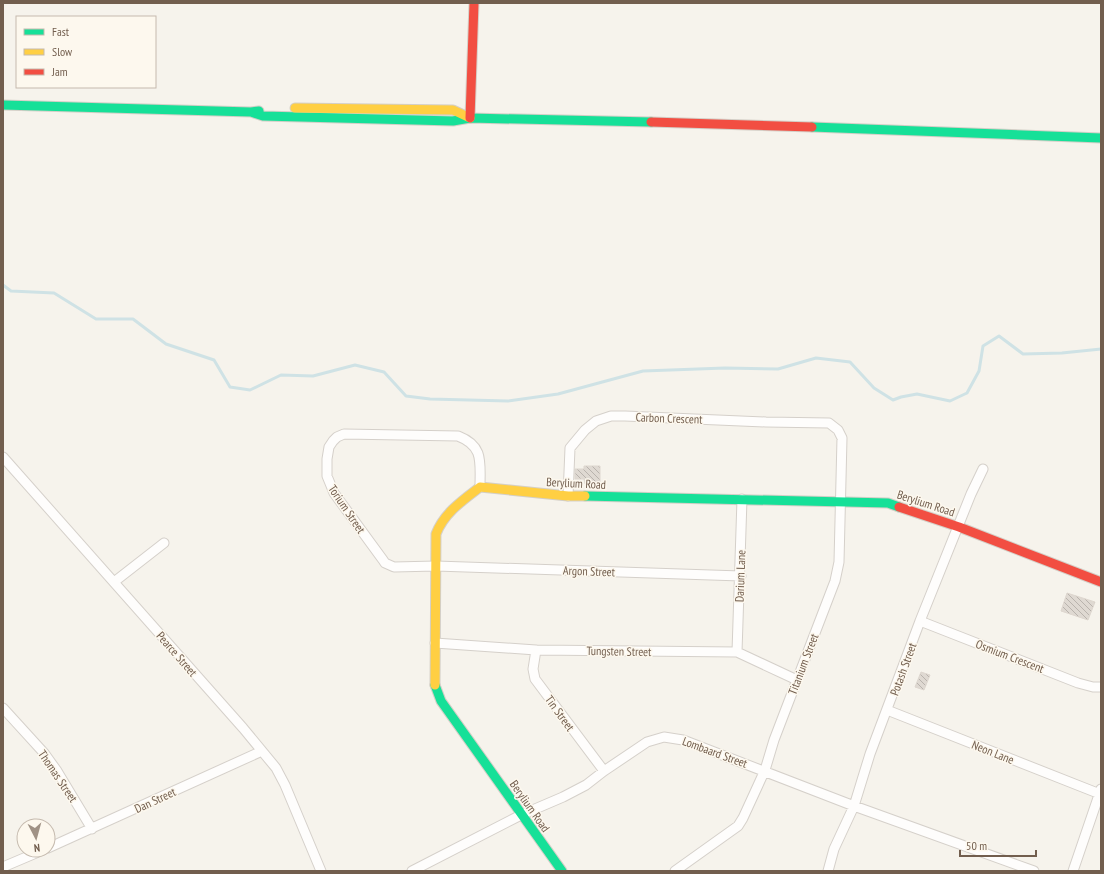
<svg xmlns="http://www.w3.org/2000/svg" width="1104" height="874" font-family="'PT Sans Narrow',sans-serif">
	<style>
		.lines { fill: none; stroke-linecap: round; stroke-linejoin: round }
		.stream { stroke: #cfe2e5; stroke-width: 3 }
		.building { fill: url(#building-back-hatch); stroke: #ded7cf }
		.street-casing { stroke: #d5d0ca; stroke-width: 11 }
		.fast-casing { stroke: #d4cfc7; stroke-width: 11 }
		.slow-casing { stroke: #d4cfc7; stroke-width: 11 }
		.jam-casing { stroke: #d4cfc7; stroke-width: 11 }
		.street { stroke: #fefdfc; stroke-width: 9 }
		.fast { stroke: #16e098; stroke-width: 9 }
		.slow { stroke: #ffcf43; stroke-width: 9 }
		.jam { stroke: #f24e42; stroke-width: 9 }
		.labels { text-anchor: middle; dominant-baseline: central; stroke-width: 3; stroke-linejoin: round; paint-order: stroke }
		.street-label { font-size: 12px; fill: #725e4e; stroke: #fdf8ee }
	</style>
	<defs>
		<pattern id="building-back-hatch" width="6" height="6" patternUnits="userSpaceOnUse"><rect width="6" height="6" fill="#dfd9d2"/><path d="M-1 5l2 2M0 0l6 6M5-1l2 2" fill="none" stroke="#b9b3ad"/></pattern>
	</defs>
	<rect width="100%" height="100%" fill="#f6f3ec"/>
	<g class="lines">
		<!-- stream -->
		<path class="stream" d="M 3,285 L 11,291 L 54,293 L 96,319 L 133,319 L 166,344 L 214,360 L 230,387 L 250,390 L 281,375 L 313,376 L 355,365 L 384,372 L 406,396 L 430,399 L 508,401 L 558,394 L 643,371 L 725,368 L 778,369 L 816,358 L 850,362 L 874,388 L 893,400 L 901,397 L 917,394 L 950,401 L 967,393 L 979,371 L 983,346 L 999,336 L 1023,354 L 1062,353 L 1101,349"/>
	</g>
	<!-- building -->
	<path class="building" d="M 584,466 L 600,466 L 600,484 L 585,484 L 584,479 L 575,479 L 575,469 L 584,469 Z
		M 1067,593 L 1095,602 L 1088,620 L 1061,611 Z
		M 921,672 L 930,675 L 924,690 L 915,687 Z"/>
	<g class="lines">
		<!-- street casing -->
		<g class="street-casing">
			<path id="street" d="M 3,457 L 243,728 L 276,768 L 285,785 L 321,871
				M 480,487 C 480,462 484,446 458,436 L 344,434 L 337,437 L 333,441 L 329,447 L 327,459 L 327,476 L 334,493 L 383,560 L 385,563 L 394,567 L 436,566 L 741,576
				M 568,496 L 570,448 L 585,430 L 596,421 L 611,416 L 625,416 L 766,422 L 829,423 L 838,430 L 842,438 L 839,562 L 835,581 L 797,680 L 774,740 L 765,770 L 743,818 L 738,826 L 675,871
				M 114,582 L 164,543
				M 920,621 L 1078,683 L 1093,687 L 1101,687
				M 435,643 L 536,650 L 737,652 L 797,680
				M 536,650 L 533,669 L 535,679 L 604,771
				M 737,652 L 742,499
				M 3,708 L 44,753 L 57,771 L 92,829
				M 887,710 L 1100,794
				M 48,848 L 262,751
				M 3,867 L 43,850
				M 412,871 L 521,815 L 563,797 L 586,785 L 604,771 L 647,742 L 664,737 L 683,740 L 854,806 L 1034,871
				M 828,871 L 834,849 L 854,806 L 870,754 L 920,621 L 971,494 L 983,469
				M 1073,871 L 1101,789"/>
		</g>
		<!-- fast casing -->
		<g class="fast-casing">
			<path id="fast" d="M 3,105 L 251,112 L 259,111
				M 251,112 L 263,116 L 453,121 L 470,118 L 651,122
				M 812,127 L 1101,138
				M 585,496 L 888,503 L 899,507
				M 435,685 L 441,701 L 562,871"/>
		</g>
		<!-- slow casing -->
		<g class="slow-casing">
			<path id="slow" d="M 295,108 L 453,110 L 470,118
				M 435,685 L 436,534 C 444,513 463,500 480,487 L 568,496 L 585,496"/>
		</g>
		<!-- jam casing -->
		<g class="jam-casing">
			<path id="jam" d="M 470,118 L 474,3
				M 651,122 L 812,127
				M 899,507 L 959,527 L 1101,582"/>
		</g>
		<!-- street -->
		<use href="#street" class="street"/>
		<!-- fast -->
		<use href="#fast" class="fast"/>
		<!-- slow -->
		<use href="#slow" class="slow"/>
		<!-- jam -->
		<use href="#jam" class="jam"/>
	</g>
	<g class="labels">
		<!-- street labels -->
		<g class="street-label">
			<text transform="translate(669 418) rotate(2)">Carbon Crescent</text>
			<text transform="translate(576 483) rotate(3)">Berylium Road</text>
			<text transform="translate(926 503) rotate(18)">Berylium Road</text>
			<text transform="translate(347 509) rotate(56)">Torium Street</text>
			<text transform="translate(589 571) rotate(2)">Argon Street</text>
			<text transform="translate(740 576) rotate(-88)">Darium Lane</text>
			<text transform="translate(619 651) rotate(1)">Tungsten Street</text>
			<text transform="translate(177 654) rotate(49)">Pearce Street</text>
			<text transform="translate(1010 656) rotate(21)">Osmium Crescent</text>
			<text transform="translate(803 664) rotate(-69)">Titanium Street</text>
			<text transform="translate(903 669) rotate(-70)">Potash Street</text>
			<text transform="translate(560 713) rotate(54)">Tin Street</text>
			<text transform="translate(715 752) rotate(20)">Lombaard Street</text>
			<text transform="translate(993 752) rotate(22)">Neon Lane</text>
			<text transform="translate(58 776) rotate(56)">Thomas Street</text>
			<text transform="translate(155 800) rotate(-25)">Dan Street</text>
			<text transform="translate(530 806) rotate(55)">Berylium Road</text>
		</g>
	</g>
	<!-- border -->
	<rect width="1104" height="874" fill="none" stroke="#725e4e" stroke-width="8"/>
	<!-- legend -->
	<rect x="16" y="16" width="140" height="72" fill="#fdf8ee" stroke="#c5baae"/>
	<rect x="24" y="29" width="20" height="6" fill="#16e098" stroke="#c5baae"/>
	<text x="52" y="36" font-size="12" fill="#725e4e">Fast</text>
	<rect x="24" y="49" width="20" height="6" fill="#ffcf43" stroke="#c5baae"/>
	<text x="52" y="56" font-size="12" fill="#725e4e">Slow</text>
	<rect x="24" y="69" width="20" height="6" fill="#f24e42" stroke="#c5baae"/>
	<text x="52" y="76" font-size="12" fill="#725e4e">Jam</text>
	<!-- north arrow -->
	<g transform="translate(36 838) rotate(174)"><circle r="19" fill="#fdf8ee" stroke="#c5baae"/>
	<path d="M0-3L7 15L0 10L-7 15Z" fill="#a09285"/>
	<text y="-6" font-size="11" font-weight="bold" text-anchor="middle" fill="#725e4e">N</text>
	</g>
	<!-- scale -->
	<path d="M960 850v6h76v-6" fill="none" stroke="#725e4e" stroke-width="2"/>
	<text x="966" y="850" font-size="12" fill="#725e4e" stroke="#fdf8ee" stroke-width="3" paint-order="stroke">50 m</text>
</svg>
